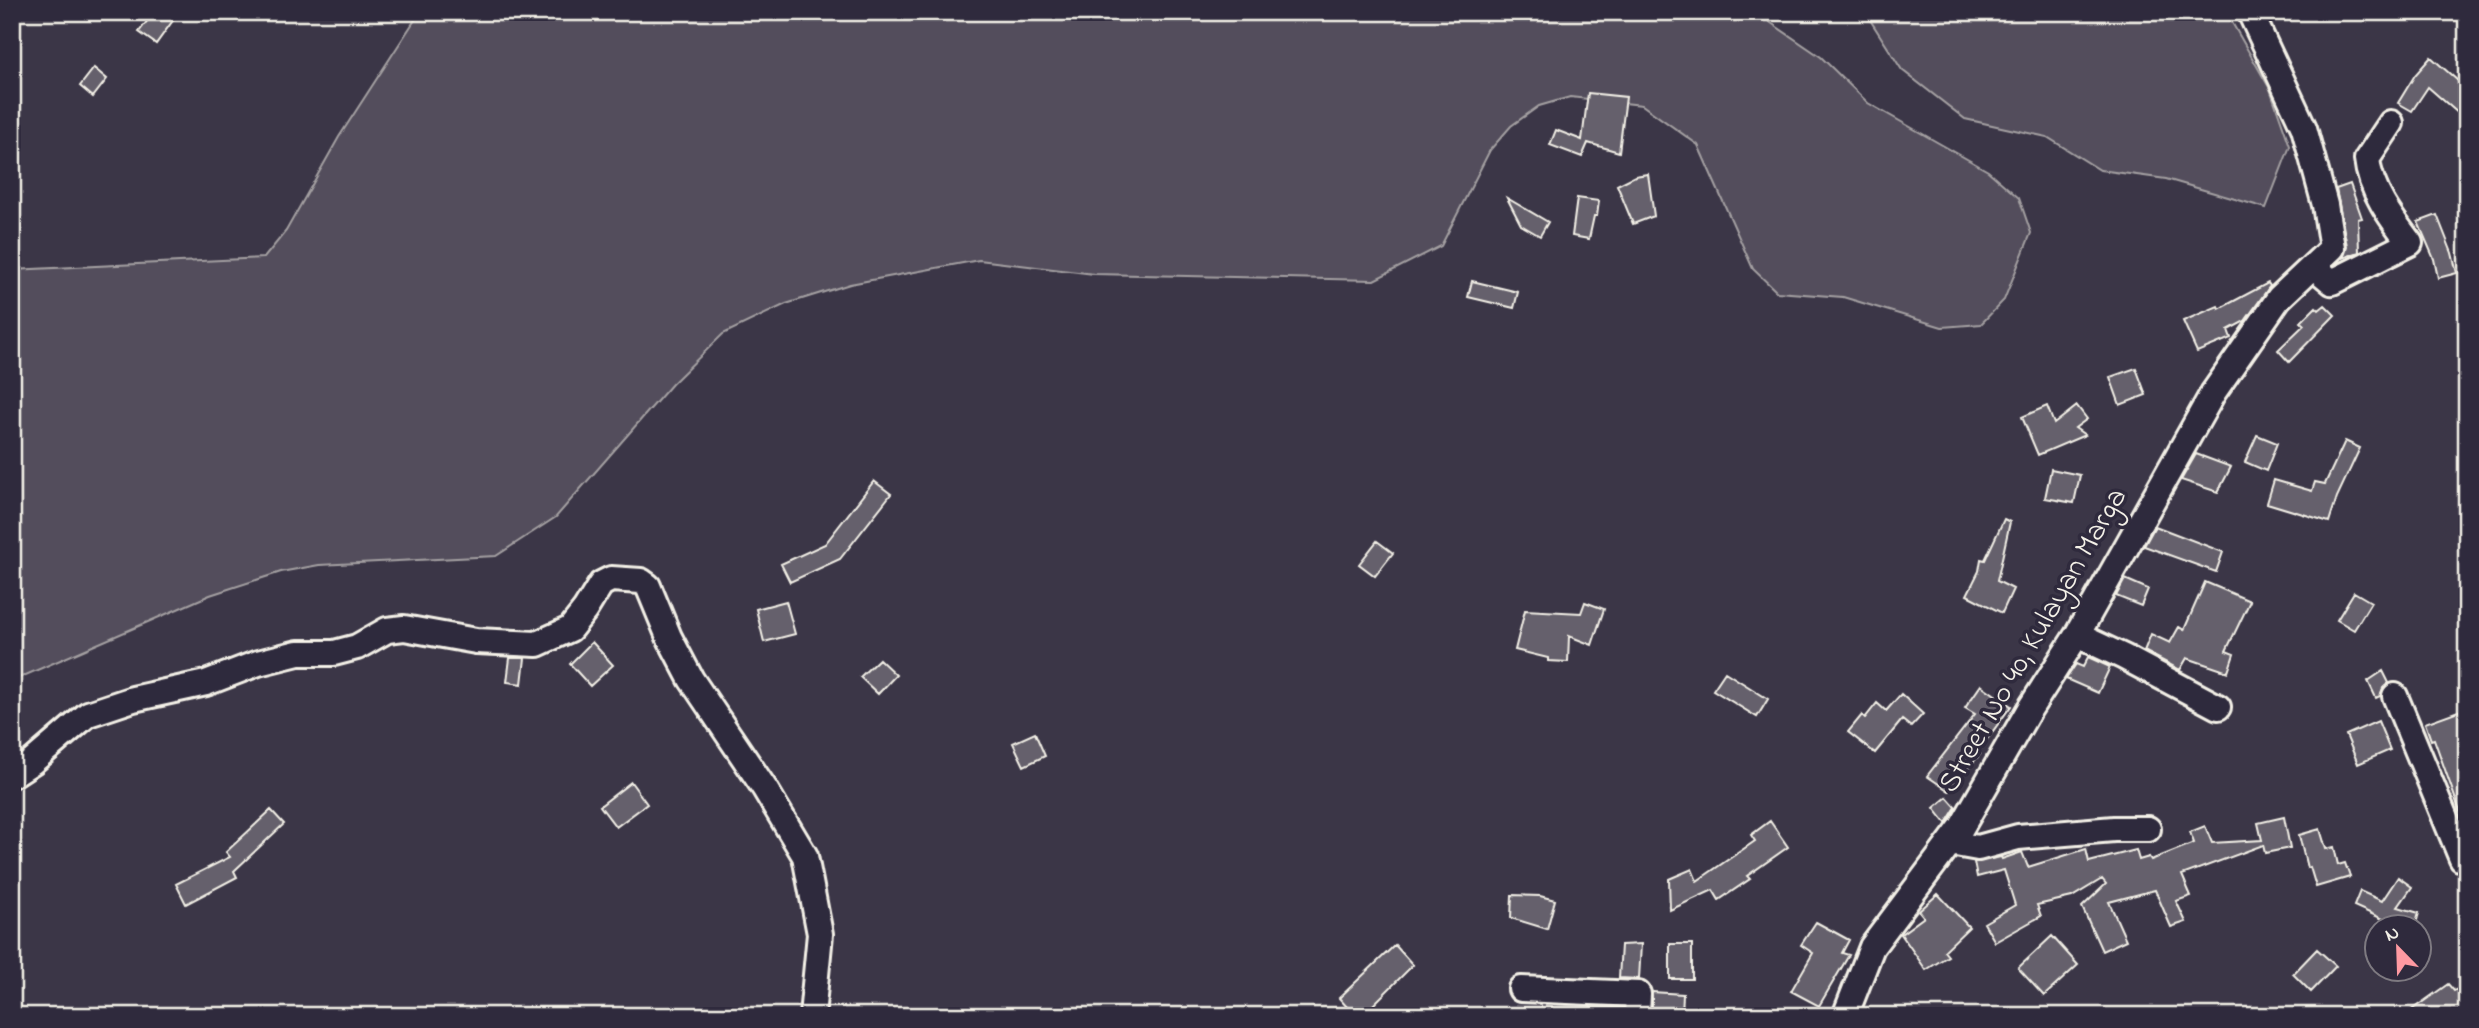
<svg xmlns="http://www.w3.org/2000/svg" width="2479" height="1028" font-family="'Indie Flower',sans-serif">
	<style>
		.green { fill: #534e5c; stroke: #a4a0a2; stroke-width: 2 }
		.building { fill: #65616c; stroke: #f4f1e8; stroke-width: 2 }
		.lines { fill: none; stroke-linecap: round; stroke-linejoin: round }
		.minor-casing { stroke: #f4f1e8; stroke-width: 30 }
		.minor { stroke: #2f2a3d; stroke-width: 24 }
		.labels { text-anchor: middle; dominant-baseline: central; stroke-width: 7; stroke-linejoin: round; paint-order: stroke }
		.street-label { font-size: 30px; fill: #f4f1e8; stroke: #2f2a3d }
	</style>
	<rect width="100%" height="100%" fill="#3b3647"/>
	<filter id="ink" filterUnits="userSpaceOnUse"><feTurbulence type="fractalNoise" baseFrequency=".0143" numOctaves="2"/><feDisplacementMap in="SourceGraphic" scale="14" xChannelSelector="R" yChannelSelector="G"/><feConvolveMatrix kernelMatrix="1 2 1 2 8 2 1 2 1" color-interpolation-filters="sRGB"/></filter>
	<g filter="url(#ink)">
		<!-- green -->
		<path class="green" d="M 420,12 L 1755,12 L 1821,57 L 1868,103 L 1988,171 L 2019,198 L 2031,233 L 2004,300 L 1981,324 L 1942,327 L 1843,297 L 1777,292 L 1753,269 L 1698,145 L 1642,105 L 1570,97 L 1539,106 L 1511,126 L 1490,150 L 1441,246 L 1374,280 L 1094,274 L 979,260 L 850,284 L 786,304 L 723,334 L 672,384 L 556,517 L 496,556 L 319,565 L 281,572 L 210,595 L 12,681 L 12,270 L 264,258 L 286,231 L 339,137 Z
			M 1865,12 L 2226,12 L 2270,89 L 2290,146 L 2266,208 L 2166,179 L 2100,170 L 2047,137 L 1965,119 L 1902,70 Z"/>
		<!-- building -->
		<path class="building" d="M 154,12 L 163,12 L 174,19 L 156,44 L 139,32 Z
			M 2431,57 L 2467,89 L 2467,121 L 2428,87 L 2412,111 L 2398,103 L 2415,75 Z
			M 94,68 L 107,79 L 93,97 L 80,86 Z
			M 1588,93 L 1626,97 L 1619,152 L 1588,143 L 1582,157 L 1550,145 L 1556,130 L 1582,140 Z
			M 1648,174 L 1654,216 L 1633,224 L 1617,185 L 1635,176 Z
			M 2350,184 L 2362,218 L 2358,219 L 2359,252 L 2343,258 L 2347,246 L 2336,189 Z
			M 1507,198 L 1548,222 L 1540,236 L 1521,225 Z
			M 1577,198 L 1599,201 L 1597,216 L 1594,216 L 1589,239 L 1572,236 Z
			M 2437,215 L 2452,253 L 2457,273 L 2438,278 L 2434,259 L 2418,222 Z
			M 1472,281 L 1518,292 L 1514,308 L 1468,297 Z
			M 2268,283 L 2270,286 L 2245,321 L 2228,330 L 2231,338 L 2197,352 L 2183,321 L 2218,306 L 2219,309 Z
			M 2325,305 L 2335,315 L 2289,362 L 2278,350 L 2304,325 L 2301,322 L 2316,307 L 2319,310 Z
			M 2136,368 L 2146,395 L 2120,405 L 2110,377 Z
			M 2047,406 L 2054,424 L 2077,406 L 2087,419 L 2075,428 L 2085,435 L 2038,455 L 2022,417 Z
			M 2257,435 L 2277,443 L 2266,471 L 2245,462 Z
			M 2345,441 L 2360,448 L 2337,497 L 2329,522 L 2267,503 L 2274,480 L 2312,491 L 2315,482 L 2325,484 Z
			M 2196,454 L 2231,467 L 2218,492 L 2181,480 Z
			M 2051,469 L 2080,475 L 2074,503 L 2045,498 Z
			M 874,481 L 891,494 L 840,559 L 790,582 L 781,564 L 825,544 Z
			M 2004,519 L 2010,522 L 1997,581 L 2013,589 L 2002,613 L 1967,595 L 1979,571 L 1981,559 L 1985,560 Z
			M 2155,526 L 2223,552 L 2216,572 L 2144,546 Z
			M 1377,541 L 1393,553 L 1375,576 L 1359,564 Z
			M 2125,579 L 2148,589 L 2141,606 L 2116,596 Z
			M 2205,582 L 2250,601 L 2226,651 L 2234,654 L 2228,672 L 2187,658 L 2180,670 L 2144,651 L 2151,634 L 2170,643 L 2179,627 L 2184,630 Z
			M 2354,592 L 2371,602 L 2354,630 L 2337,620 Z
			M 786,601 L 795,634 L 764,642 L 756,609 Z
			M 1585,602 L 1604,609 L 1592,645 L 1569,636 L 1568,662 L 1548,661 L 1548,658 L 1515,650 L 1525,610 L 1581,613 Z
			M 592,642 L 613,665 L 590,686 L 570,664 Z
			M 2088,657 L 2110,667 L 2098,693 L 2066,679 L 2076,664 L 2083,667 Z
			M 510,658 L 525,658 L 522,684 L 507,682 Z
			M 879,659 L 896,675 L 878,694 L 860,677 Z
			M 2383,671 L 2389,683 L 2383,688 L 2380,696 L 2376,698 L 2368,681 Z
			M 1725,672 L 1768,699 L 1757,717 L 1713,690 Z
			M 1981,685 L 2011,706 L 1978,752 L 1980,754 L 1949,791 L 1927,776 L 1975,714 L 1965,708 Z
			M 1901,694 L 1923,714 L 1911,727 L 1902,720 L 1875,753 L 1848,732 L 1862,715 L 1865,718 L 1877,703 L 1886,711 Z
			M 2461,710 L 2467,726 L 2467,831 L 2434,739 L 2431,740 L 2425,723 Z
			M 2378,721 L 2390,750 L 2358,764 L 2346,735 Z
			M 1035,733 L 1045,756 L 1024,766 L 1013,743 Z
			M 631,782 L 647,804 L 616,827 L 600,806 Z
			M 1947,797 L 1956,807 L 1946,823 L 1934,808 Z
			M 271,810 L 284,824 L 234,871 L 237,877 L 186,904 L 176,884 L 230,857 L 226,852 Z
			M 2284,817 L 2290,848 L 2265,853 L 2263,845 L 2182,875 L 2191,896 L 2176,901 L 2186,922 L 2171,927 L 2155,890 L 2109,902 L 2126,940 L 2102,951 L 2082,907 L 2106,884 L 2102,879 L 2072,897 L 2037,905 L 2041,916 L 1995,942 L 1984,923 L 2015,905 L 2004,870 L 1977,877 L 1974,862 L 2001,857 L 2002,859 L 2022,852 L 2028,867 L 2086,849 L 2089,862 L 2136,850 L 2139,860 L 2149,857 L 2151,860 L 2194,843 L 2190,832 L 2205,826 L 2212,843 L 2262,840 L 2258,823 Z
			M 1770,821 L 1788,847 L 1747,876 L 1750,879 L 1719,900 L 1713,890 L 1670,910 L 1669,879 L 1692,869 L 1697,881 L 1755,841 L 1751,835 Z
			M 2320,829 L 2326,849 L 2334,847 L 2338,865 L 2345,863 L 2350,877 L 2316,887 L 2310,867 L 2307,868 L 2299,835 Z
			M 2398,877 L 2412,887 L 2398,907 L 2419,913 L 2415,927 L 2385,920 L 2354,906 L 2360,891 L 2382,901 Z
			M 1938,894 L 1969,927 L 1944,951 L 1948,956 L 1926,970 L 1901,934 L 1924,917 L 1919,911 Z
			M 1512,895 L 1540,896 L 1555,900 L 1547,929 L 1511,918 Z
			M 1816,922 L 1849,940 L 1842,953 L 1849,955 L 1819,1006 L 1791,991 L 1813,953 L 1801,945 Z
			M 2052,936 L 2078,965 L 2044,996 L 2018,968 Z
			M 1641,944 L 1639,979 L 1619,978 L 1621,945 Z
			M 1670,944 L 1692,944 L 1692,979 L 1670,979 Z
			M 1395,945 L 1413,965 L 1362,1016 L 1355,1016 L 1339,998 Z
			M 2317,949 L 2336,966 L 2311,992 L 2293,974 Z
			M 2467,983 L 2467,1016 L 2403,1016 L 2448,984 L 2454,991 Z
			M 1652,992 L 1683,994 L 1682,1016 L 1652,1016 Z"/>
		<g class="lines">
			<!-- minor casing -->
			<g class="minor-casing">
				<path id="minor" d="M 2313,266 L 2332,282 L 2410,243 C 2391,218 2370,190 2367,159 L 2391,123
					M 2077,635 L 2124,657 L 2218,707
					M 2395,696 L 2462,859 L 2467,859
					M 12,775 L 32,762 L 88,714 L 133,699 L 206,683 L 258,663 L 298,653 L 334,653 L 357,647 L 387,630 L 404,628 L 476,641 L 537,644 L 570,629 L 585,610 L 601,584 L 611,579 L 641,581 L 648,586 L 669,637 L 691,679 L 765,789 L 805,856 L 820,934 L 812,1016
					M 1950,843 L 1978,848 L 2018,837 L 2114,829 L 2148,829
					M 1521,989 L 1638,994 L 1637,1016
					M 1845,1016 L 1872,947 L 1961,828 L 2029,710 L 2077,635 L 2213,393 L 2279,298 L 2332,248 L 2325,205 L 2304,128 L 2250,12"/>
			</g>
			<!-- minor -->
			<use href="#minor" class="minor"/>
		</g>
	</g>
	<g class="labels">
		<!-- street labels -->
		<g class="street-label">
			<text transform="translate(2034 641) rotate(-60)">Street No 40, Kulayan Marga</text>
		</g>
	</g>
	<!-- margin -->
	<rect width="2479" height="1028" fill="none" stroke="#2f2a3d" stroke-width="42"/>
	<rect x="21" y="21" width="2437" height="986" fill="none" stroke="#f4f1e8" stroke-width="2.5" filter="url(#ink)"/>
	<!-- north arrow -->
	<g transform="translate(2398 948) rotate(337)"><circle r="33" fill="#2f2a3d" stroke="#7e7a81" stroke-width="2"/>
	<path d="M0-5L12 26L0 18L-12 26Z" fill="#ff9aa2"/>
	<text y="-10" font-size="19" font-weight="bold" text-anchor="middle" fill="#f4f1e8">N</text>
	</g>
</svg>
